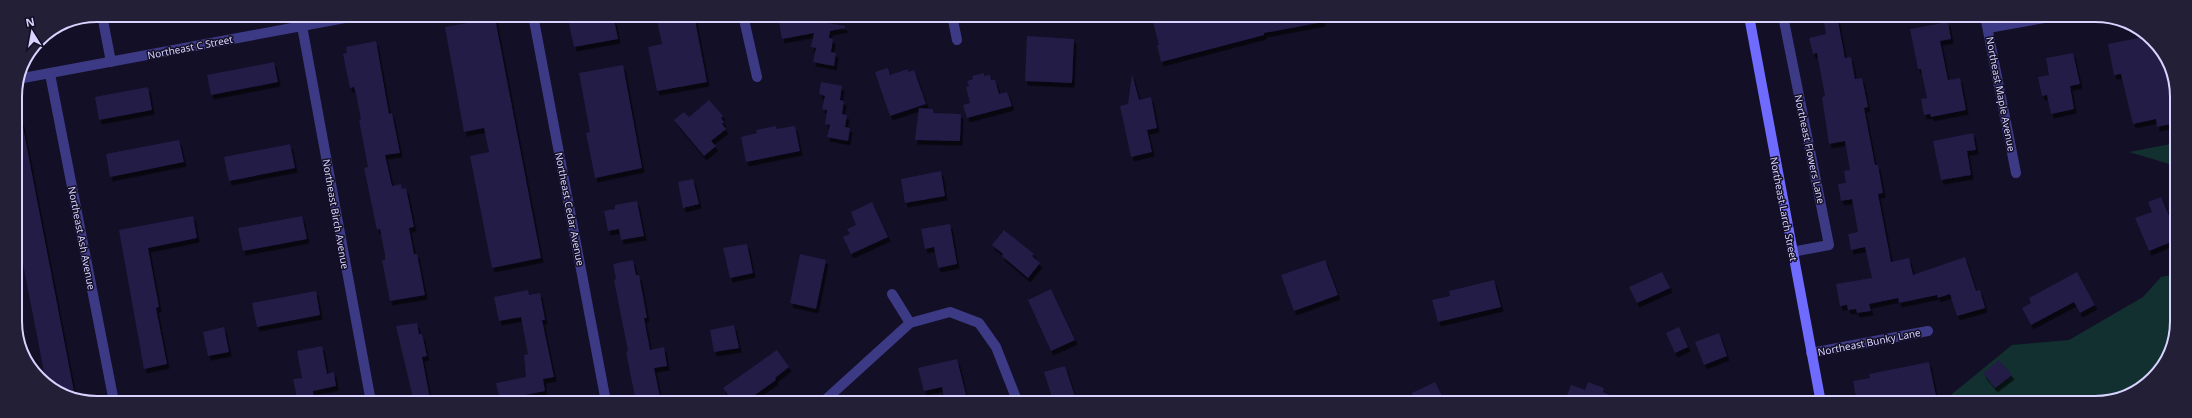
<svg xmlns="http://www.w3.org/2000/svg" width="2192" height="418" font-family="'Noto Sans',sans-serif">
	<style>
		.green { fill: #12302f }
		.building { fill: #241b47; filter: url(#shadow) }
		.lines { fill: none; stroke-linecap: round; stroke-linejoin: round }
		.minor { stroke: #3d3a85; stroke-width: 10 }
		.secondary { stroke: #6f6bff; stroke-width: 10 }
		.labels { text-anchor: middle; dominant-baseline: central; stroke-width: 3; stroke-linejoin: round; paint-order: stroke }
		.street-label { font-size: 10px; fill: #d9d4ff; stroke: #130f26 }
		.rim { fill: none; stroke: #d9d4ff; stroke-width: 2 }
	</style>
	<defs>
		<filter id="shadow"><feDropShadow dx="2.5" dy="4.5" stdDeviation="0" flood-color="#0009"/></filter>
	</defs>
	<rect width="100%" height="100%" fill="#130f26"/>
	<!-- green -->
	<path class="green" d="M 2176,143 L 2176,166 L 2129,152 Z
		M 2176,274 L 2176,332 L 2166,362 L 2149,383 L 2100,403 L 1941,403 L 2012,345 L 2069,340 L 2143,297 L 2161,277 Z"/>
	<!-- building -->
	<path class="building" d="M 567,15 L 613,15 L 618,39 L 574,47 Z
		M 656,15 L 694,15 L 707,82 L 657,91 L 648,47 L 662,44 Z
		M 1151,15 L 1251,15 L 1252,20 L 1270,15 L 1322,15 L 1323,22 L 1264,33 L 1264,35 L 1161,62 L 1157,45 L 1159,45 Z
		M 1823,16 L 1837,16 L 1845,58 L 1851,57 L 1855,79 L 1862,78 L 1868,107 L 1864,108 L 1875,165 L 1878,165 L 1883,193 L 1878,194 L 1891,262 L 1909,258 L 1913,275 L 1965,257 L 1976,291 L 1980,290 L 1985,308 L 1957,316 L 1950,294 L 1938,298 L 1937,295 L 1899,303 L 1898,298 L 1869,304 L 1871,311 L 1857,313 L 1856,309 L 1848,310 L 1847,305 L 1840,306 L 1836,284 L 1872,278 L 1865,247 L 1851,250 L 1848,234 L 1858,232 L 1852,199 L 1841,201 L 1838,184 L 1846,183 L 1844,171 L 1850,170 L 1845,141 L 1829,144 L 1822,97 L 1825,96 L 1817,53 L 1813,54 L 1809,38 L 1826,34 Z
		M 495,18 L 541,258 L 492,268 L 470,156 L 489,152 L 484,128 L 464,132 L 445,27 Z
		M 797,18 L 845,26 L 845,28 L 830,31 L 829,38 L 833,39 L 831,52 L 836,53 L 834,66 L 813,62 L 816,48 L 811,47 L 814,33 L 782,39 L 779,21 Z
		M 1948,22 L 1951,39 L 1940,41 L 1948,80 L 1960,78 L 1966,110 L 1931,117 L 1930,114 L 1924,115 L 1921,99 L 1927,98 L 1921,69 L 1918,69 L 1910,29 Z
		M 1027,36 L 1074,39 L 1072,83 L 1025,81 Z
		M 2148,36 L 2153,39 L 2175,81 L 2176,123 L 2157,127 L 2156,119 L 2133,124 L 2121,74 L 2114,75 L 2108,44 Z
		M 376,41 L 389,114 L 392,113 L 400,153 L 385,155 L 392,186 L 401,184 L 402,189 L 406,188 L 414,227 L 409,228 L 414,254 L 417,254 L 425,295 L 390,301 L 382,260 L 385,260 L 385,255 L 380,229 L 377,230 L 364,168 L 368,167 L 359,120 L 361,119 L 356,94 L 354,87 L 350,88 L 343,54 L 347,53 L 346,47 Z
		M 2073,53 L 2080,84 L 2070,86 L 2074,109 L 2051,114 L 2047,95 L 2042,96 L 2038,77 L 2049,75 L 2046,58 Z
		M 274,62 L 278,82 L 211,95 L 207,75 Z
		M 623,65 L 642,168 L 595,178 L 586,133 L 590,132 L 579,73 Z
		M 888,68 L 890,75 L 908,69 L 908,72 L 914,70 L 926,104 L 890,116 L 875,72 Z
		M 984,73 L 984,76 L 990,75 L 991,80 L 995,80 L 999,94 L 1007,92 L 1012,106 L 967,118 L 963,105 L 970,103 L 966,87 L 969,86 L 967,81 L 973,79 L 972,76 Z
		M 1132,74 L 1139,100 L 1151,97 L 1157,128 L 1147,130 L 1152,152 L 1131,157 L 1120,106 L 1128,104 Z
		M 821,82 L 842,86 L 840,100 L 844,101 L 842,114 L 847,115 L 845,127 L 850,128 L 848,141 L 827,137 L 830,125 L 825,124 L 827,110 L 822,109 L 825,96 L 819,94 Z
		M 148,87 L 152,110 L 99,120 L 95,97 Z
		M 709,100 L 723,116 L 721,118 L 724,122 L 722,124 L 726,129 L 711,141 L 716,146 L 704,156 L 674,120 L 684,112 L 689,117 Z
		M 919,108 L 933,109 L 933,113 L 961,114 L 960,141 L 915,140 Z
		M 15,122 L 22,122 L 75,397 L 46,382 L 16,228 Z
		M 776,126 L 776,129 L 795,126 L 800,151 L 746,162 L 741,137 L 757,133 L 756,130 Z
		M 1973,133 L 1976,150 L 1967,151 L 1971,175 L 1941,180 L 1933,141 Z
		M 179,140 L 184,162 L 110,177 L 106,154 Z
		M 290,144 L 295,168 L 229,181 L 224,157 Z
		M 941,171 L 945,196 L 905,203 L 901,179 Z
		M 693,179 L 699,204 L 683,208 L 678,182 Z
		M 2161,197 L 2176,232 L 2176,240 L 2149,251 L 2135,218 L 2152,212 L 2148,202 Z
		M 637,201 L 644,236 L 621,240 L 619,229 L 608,231 L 604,211 L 615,209 L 615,205 Z
		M 872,202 L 888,237 L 851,254 L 843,237 L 850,234 L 847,229 L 856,225 L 851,212 Z
		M 193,216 L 197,238 L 148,248 L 159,307 L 156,308 L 167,364 L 144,369 L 119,230 Z
		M 302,216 L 307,239 L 243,251 L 238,228 Z
		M 950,224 L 957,264 L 938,268 L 934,247 L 925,249 L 921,229 Z
		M 1004,230 L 1034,254 L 1032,256 L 1040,263 L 1028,278 L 1002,256 L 1003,254 L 992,245 Z
		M 747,244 L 753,273 L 730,278 L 723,248 Z
		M 800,254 L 826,260 L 816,309 L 790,303 Z
		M 633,260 L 636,275 L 639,275 L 647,318 L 644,318 L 650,350 L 664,347 L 667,366 L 654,368 L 661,402 L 636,402 L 626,352 L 628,351 L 614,280 L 616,279 L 613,264 Z
		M 1325,260 L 1338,295 L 1294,311 L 1281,275 Z
		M 1662,272 L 1670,288 L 1637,303 L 1629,287 Z
		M 2077,272 L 2095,305 L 2080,313 L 2074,302 L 2031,325 L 2022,308 L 2031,303 L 2029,298 Z
		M 1494,280 L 1501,307 L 1438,322 L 1432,300 L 1450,296 L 1449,291 Z
		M 1051,289 L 1075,340 L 1051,351 L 1028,300 Z
		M 528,290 L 529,295 L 540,293 L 545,320 L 542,320 L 554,377 L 543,379 L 545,391 L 500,400 L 496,383 L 526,377 L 524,355 L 528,354 L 521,317 L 499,321 L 494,297 Z
		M 316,291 L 320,315 L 257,327 L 252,303 Z
		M 417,323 L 419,334 L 422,334 L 427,356 L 422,357 L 430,399 L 414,402 L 396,326 Z
		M 734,325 L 739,348 L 714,352 L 710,330 Z
		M 224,327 L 229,352 L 208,356 L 203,332 Z
		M 1679,327 L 1688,347 L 1675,353 L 1666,333 Z
		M 1719,333 L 1727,356 L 1704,365 L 1695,342 Z
		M 322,346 L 327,374 L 334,372 L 336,386 L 313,391 L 314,400 L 298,402 L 293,379 L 302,378 L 297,351 Z
		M 777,350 L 789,367 L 775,378 L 776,380 L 752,397 L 750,395 L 740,402 L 733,402 L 723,388 Z
		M 957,359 L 968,403 L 945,403 L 942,387 L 924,391 L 918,368 Z
		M 1999,360 L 2012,375 L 1995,388 L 1983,373 Z
		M 1929,362 L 1936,396 L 1902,403 L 1857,403 L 1853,381 L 1870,378 L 1869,374 Z
		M 1065,366 L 1077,403 L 1054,403 L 1044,372 Z
		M 1435,382 L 1446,403 L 1417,403 L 1412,393 Z
		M 1588,382 L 1604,388 L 1603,392 L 1627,403 L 1564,403 L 1571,385 L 1585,390 Z"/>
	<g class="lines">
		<!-- minor -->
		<path class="minor" d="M 102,15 L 111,62
			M 533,15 L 606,402
			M 743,15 L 757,77
			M 952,15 L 957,40
			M 1783,16 L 1829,245 L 1792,252
			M 1985,16 L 2016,173
			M 302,26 L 371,402
			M 1988,28 L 2056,16
			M 50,74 L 114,402
			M 18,79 L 361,15
			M 892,294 L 910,323
			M 1811,353 L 1928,331
			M 823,402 L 910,323 L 950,312 L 979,323 L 996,347 L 1018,403"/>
		<!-- secondary -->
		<path class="secondary" d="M 1749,16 L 1821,403"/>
	</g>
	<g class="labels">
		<!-- street labels -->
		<g class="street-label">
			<text transform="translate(190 47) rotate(-11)">Northeast C Street</text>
			<text transform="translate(2001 94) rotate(79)">Northeast Maple Avenue</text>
			<text transform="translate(1810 149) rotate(78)">Northeast Flowers Lane</text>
			<text transform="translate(570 209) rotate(79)">Northeast Cedar Avenue</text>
			<text transform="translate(1784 209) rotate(79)">Northeast Larch Street</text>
			<text transform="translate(336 214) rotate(80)">Northeast Birch Avenue</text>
			<text transform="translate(82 238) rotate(79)">Northeast Ash Avenue</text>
			<text transform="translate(1869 342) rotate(-11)">Northeast Bunky Lane</text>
		</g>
	</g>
	<!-- crop -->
	<path d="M0 0H2192V418H0ZM97 22H2095A75 75 0 0 1 2170 97V321A75 75 0 0 1 2095 396H97A75 75 0 0 1 22 321V97A75 75 0 0 1 97 22Z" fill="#231f37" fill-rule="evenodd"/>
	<path class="rim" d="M97 22H2095A75 75 0 0 1 2170 97V321A75 75 0 0 1 2095 396H97A75 75 0 0 1 22 321V97A75 75 0 0 1 97 22Z"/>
	<!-- north arrow -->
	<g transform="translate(32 32) rotate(349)" stroke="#130f26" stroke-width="3" paint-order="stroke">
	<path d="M0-3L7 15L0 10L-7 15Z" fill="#d9d4ff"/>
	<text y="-6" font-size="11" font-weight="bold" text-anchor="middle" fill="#d9d4ff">N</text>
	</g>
</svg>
